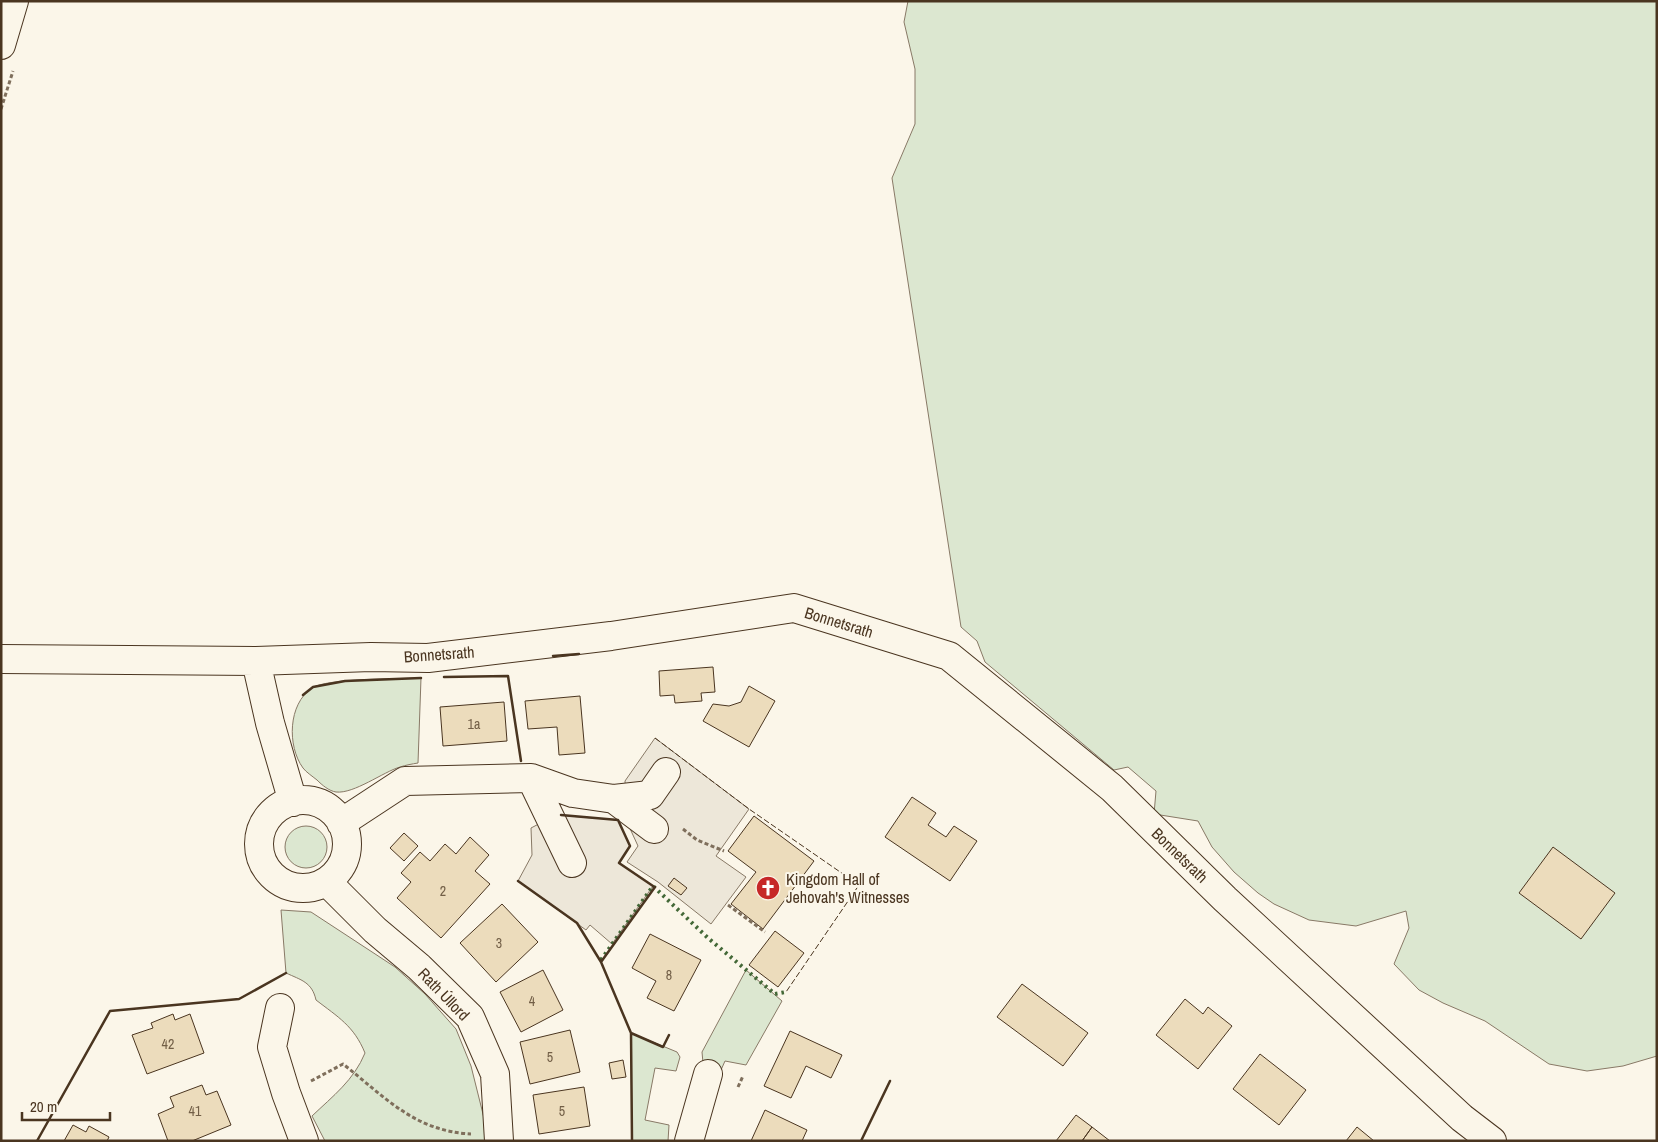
<svg xmlns="http://www.w3.org/2000/svg" width="1658" height="1142" font-family="'Archivo Narrow',sans-serif">
	<style>
		.green { fill: #dce7d0; stroke: #887966 }
		.parking { fill: #ede7d9; stroke: #887966 }
		.building { fill: #ecdcbc; stroke: #4a3520 }
		.lines { fill: none; stroke-linecap: round; stroke-linejoin: round }
		.minor-casing { stroke: #4a3520; stroke-width: 30 }
		.path { stroke: #7f6f5c; stroke-width: 3; stroke-dasharray: 4 2.5; stroke-linecap: butt }
		.minor { stroke: #fbf6e9; stroke-width: 28 }
		.hedge { stroke: #436837; stroke-width: 4; stroke-dasharray: 2.5 4; stroke-linecap: butt }
		.fence { stroke: #4a3520; stroke-width: 1; stroke-dasharray: 6 2.5; stroke-linecap: butt }
		.wall { stroke: #4a3520; stroke-width: 2.5 }
		.labels { text-anchor: middle; dominant-baseline: central; stroke-width: 4; stroke-linejoin: round; paint-order: stroke }
		.number-label { font-size: 14px; fill: #725f47 }
		.street-label { font-size: 16px; fill: #4a3520; stroke: #fbf6e9 }
		.poi-label { font-size: 16px; fill: #4a3520; stroke: #fbf6e9; text-anchor: start }
	</style>
	<rect width="100%" height="100%" fill="#fbf6e9"/>
	<!-- green -->
	<path class="green" d="M 908,1 L 1657,1 L 1657,1056 L 1623,1066 L 1587,1071 L 1549,1064 L 1485,1021 L 1443,1003 L 1419,990 L 1394,964 L 1409,928 L 1406,911 L 1356,926 L 1309,920 L 1274,904 L 1258,893 L 1234,872 L 1212,847 L 1198,821 L 1154,814 L 1156,791 L 1128,767 L 1114,770 L 985,662 L 977,641 L 961,627 L 892,178 L 915,124 L 915,69 L 904,22 Z
		M 421,678 L 418,763 C 412,764 406,765 400,767 C 383,772 354,794 336,792 C 329,791 322,785 317,780 C 312,776 306,772 303,768 C 287,746 288,704 312,688 C 327,678 399,679 421,678 Z
		M285 847a21 21 0 1 1 42 0a21 21 0 1 1-42 0Z
		M 281,910 L 311,912 L 395,967 L 425,994 L 456,1029 L 471,1066 L 485,1122 L 485,1141 L 325,1141 L 312,1116 C 333,1096 354,1080 365,1053 C 354,1026 338,1017 316,1000 C 312,982 301,980 286,973 Z
		M 746,970 L 782,1001 L 746,1065 L 725,1061 L 721,1070 L 703,1063 L 702,1052 Z
		M 631,1033 L 677,1052 L 680,1057 L 676,1071 L 655,1068 L 645,1120 L 669,1125 L 668,1141 L 632,1141 Z"/>
	<!-- parking -->
	<path class="parking" d="M 655,738 L 749,809 L 716,856 L 746,877 L 711,924 L 658,882 L 627,862 L 638,846 L 627,822 L 625,781 Z
		M 556,815 L 618,820 L 630,846 L 619,863 L 653,886 L 612,944 L 590,925 L 586,930 L 518,881 L 532,855 L 531,828 Z"/>
	<!-- building -->
	<path class="building" d="M 713,667 L 715,692 L 701,693 L 702,701 L 675,703 L 674,695 L 660,696 L 659,671 Z
		M 749,686 L 775,701 L 749,747 L 703,721 L 713,704 L 729,706 L 741,702 Z
		M 580,696 L 585,753 L 559,755 L 557,727 L 528,729 L 525,701 Z
		M 504,702 L 507,741 L 443,746 L 440,707 Z
		M 912,797 L 936,813 L 928,825 L 946,837 L 954,826 L 977,841 L 950,881 L 885,837 Z
		M 754,816 L 814,861 L 763,929 L 731,904 L 756,872 L 728,851 Z
		M 404,833 L 418,846 L 404,861 L 390,848 Z
		M 470,837 L 489,855 L 475,871 L 490,884 L 441,938 L 397,898 L 411,882 L 401,873 L 420,852 L 430,861 L 445,844 L 456,854 Z
		M 1553,847 L 1615,893 L 1581,939 L 1519,893 Z
		M 674,878 L 687,888 L 681,895 L 668,886 Z
		M 502,904 L 538,942 L 496,982 L 460,943 Z
		M 775,931 L 804,953 L 778,987 L 749,965 Z
		M 650,934 L 701,960 L 674,1011 L 647,998 L 656,981 L 632,968 Z
		M 543,970 L 563,1010 L 521,1032 L 500,992 Z
		M 1022,984 L 1088,1033 L 1063,1066 L 997,1017 Z
		M 1185,999 L 1203,1014 L 1208,1007 L 1232,1026 L 1198,1069 L 1156,1035 Z
		M 173,1014 L 175,1020 L 190,1014 L 204,1053 L 147,1074 L 132,1035 L 153,1028 L 151,1023 Z
		M 570,1030 L 580,1072 L 530,1084 L 520,1042 Z
		M 790,1031 L 842,1055 L 831,1078 L 806,1066 L 791,1098 L 764,1086 Z
		M 1260,1054 L 1306,1090 L 1279,1125 L 1233,1089 Z
		M 623,1060 L 626,1077 L 612,1079 L 609,1063 Z
		M 202,1085 L 206,1095 L 217,1091 L 231,1125 L 192,1141 L 168,1141 L 158,1114 L 174,1107 L 170,1097 Z
		M 584,1087 L 590,1126 L 539,1134 L 533,1095 Z
		M 765,1110 L 807,1130 L 802,1141 L 751,1141 Z
		M 1076,1115 L 1092,1127 L 1082,1141 L 1056,1141 Z
		M 73,1125 L 86,1132 L 89,1126 L 109,1137 L 107,1141 L 64,1141 Z
		M 1092,1127 L 1110,1141 L 1082,1141 Z
		M 1357,1127 L 1374,1141 L 1346,1141 Z"/>
	<g class="lines">
		<!-- minor casing -->
		<g class="minor-casing">
			<path id="minor" d="M 1,45 L 14,1
				M 1,659 L 256,661 L 371,657 L 428,658 L 611,636 L 794,608 L 949,656 L 1112,788 L 1225,899 L 1462,1118 L 1492,1141
				M 256,661 L 270,723 L 293,802
				M 531,778 L 573,793 L 614,799 L 654,829
				M 614,799 L 650,795 L 666,772
				M259 844a44 44 0 1 1 88 0a44 44 0 1 1-88 0Z
				M 341,823 L 405,781 L 531,778 L 572,863
				M 327,882 L 375,930 L 419,967 L 470,1017 L 495,1074 L 499,1141
				M 280,1008 L 272,1047 L 286,1093 L 304,1141
				M 689,1141 L 708,1074"/>
		</g>
		<!-- path -->
		<path class="path" d="M 1,109 L 13,71
			M 683,829 L 697,840 L 724,851
			M 728,905 L 765,932
			M 311,1081 L 343,1064 C 385,1097 414,1131 471,1134
			M 738,1087 L 743,1076"/>
		<!-- minor -->
		<use href="#minor" class="minor"/>
		<!-- hedge -->
		<path class="hedge" d="M 601,960 L 653,886 L 708,938 L 775,994 L 786,992"/>
		<!-- fence -->
		<path class="fence" d="M 655,738 L 749,809 L 859,885 L 786,992"/>
		<!-- wall -->
		<path class="wall" d="M 553,656 L 579,654
			M 444,677 L 508,676 L 521,761
			M 303,695 L 313,687 L 345,681 L 421,678
			M 561,815 L 618,820 L 630,846 L 619,863 L 653,886
			M 518,881 L 577,923 L 601,962 L 631,1033 L 632,1141
			M 601,962 L 655,887
			M 631,1033 L 663,1047 L 669,1035
			M 37,1141 L 110,1011 L 239,999 L 286,973
			M 861,1141 L 890,1081"/>
	</g>
	<!-- icons -->
	<defs>
		<g id="church-disc" transform="scale(1.25)"><circle r="9.5" fill="#c62828" stroke="#fbf6e9"/><path d="M-1.2-6h2.4v3.5h3.3v2.4h-3.3V6h-2.4V-.1h-3.3v-2.4h3.3Z" fill="#fff"/></g>
	</defs>
	<g fill-rule="evenodd">
		<use href="#church-disc" x="768" y="888"/>
	</g>
	<g class="labels">
		<!-- number labels -->
		<g class="number-label">
			<text x="474" y="724">1a</text>
			<text x="443" y="891">2</text>
			<text x="499" y="943">3</text>
			<text x="669" y="975">8</text>
			<text x="532" y="1001">4</text>
			<text x="168" y="1044">42</text>
			<text x="550" y="1057">5</text>
			<text x="195" y="1111">41</text>
			<text x="562" y="1111">5</text>
		</g>
		<!-- street labels -->
		<g class="street-label">
			<text transform="translate(839 622) rotate(17)">Bonnetsrath</text>
			<text transform="translate(439 654) rotate(-4)">Bonnetsrath</text>
			<text transform="translate(1180 855) rotate(44)">Bonnetsrath</text>
			<text transform="translate(444 994) rotate(46)">Rath Úllord</text>
		</g>
		<!-- poi labels -->
		<g class="poi-label">
			<text x="786" y="879">Kingdom Hall of<tspan x="786" dy="18">Jehovah's Witnesses</tspan></text>
		</g>
	</g>
	<!-- border -->
	<rect width="1658" height="1142" fill="none" stroke="#4a3520" stroke-width="5"/>
	<!-- scale -->
	<path d="M22 1112v8h88v-8" fill="none" stroke="#4a3520" stroke-width="2.5"/>
	<text x="30" y="1112" font-size="15" fill="#4a3520" stroke="#fbf6e9" stroke-width="4" paint-order="stroke">20 m</text>
</svg>
